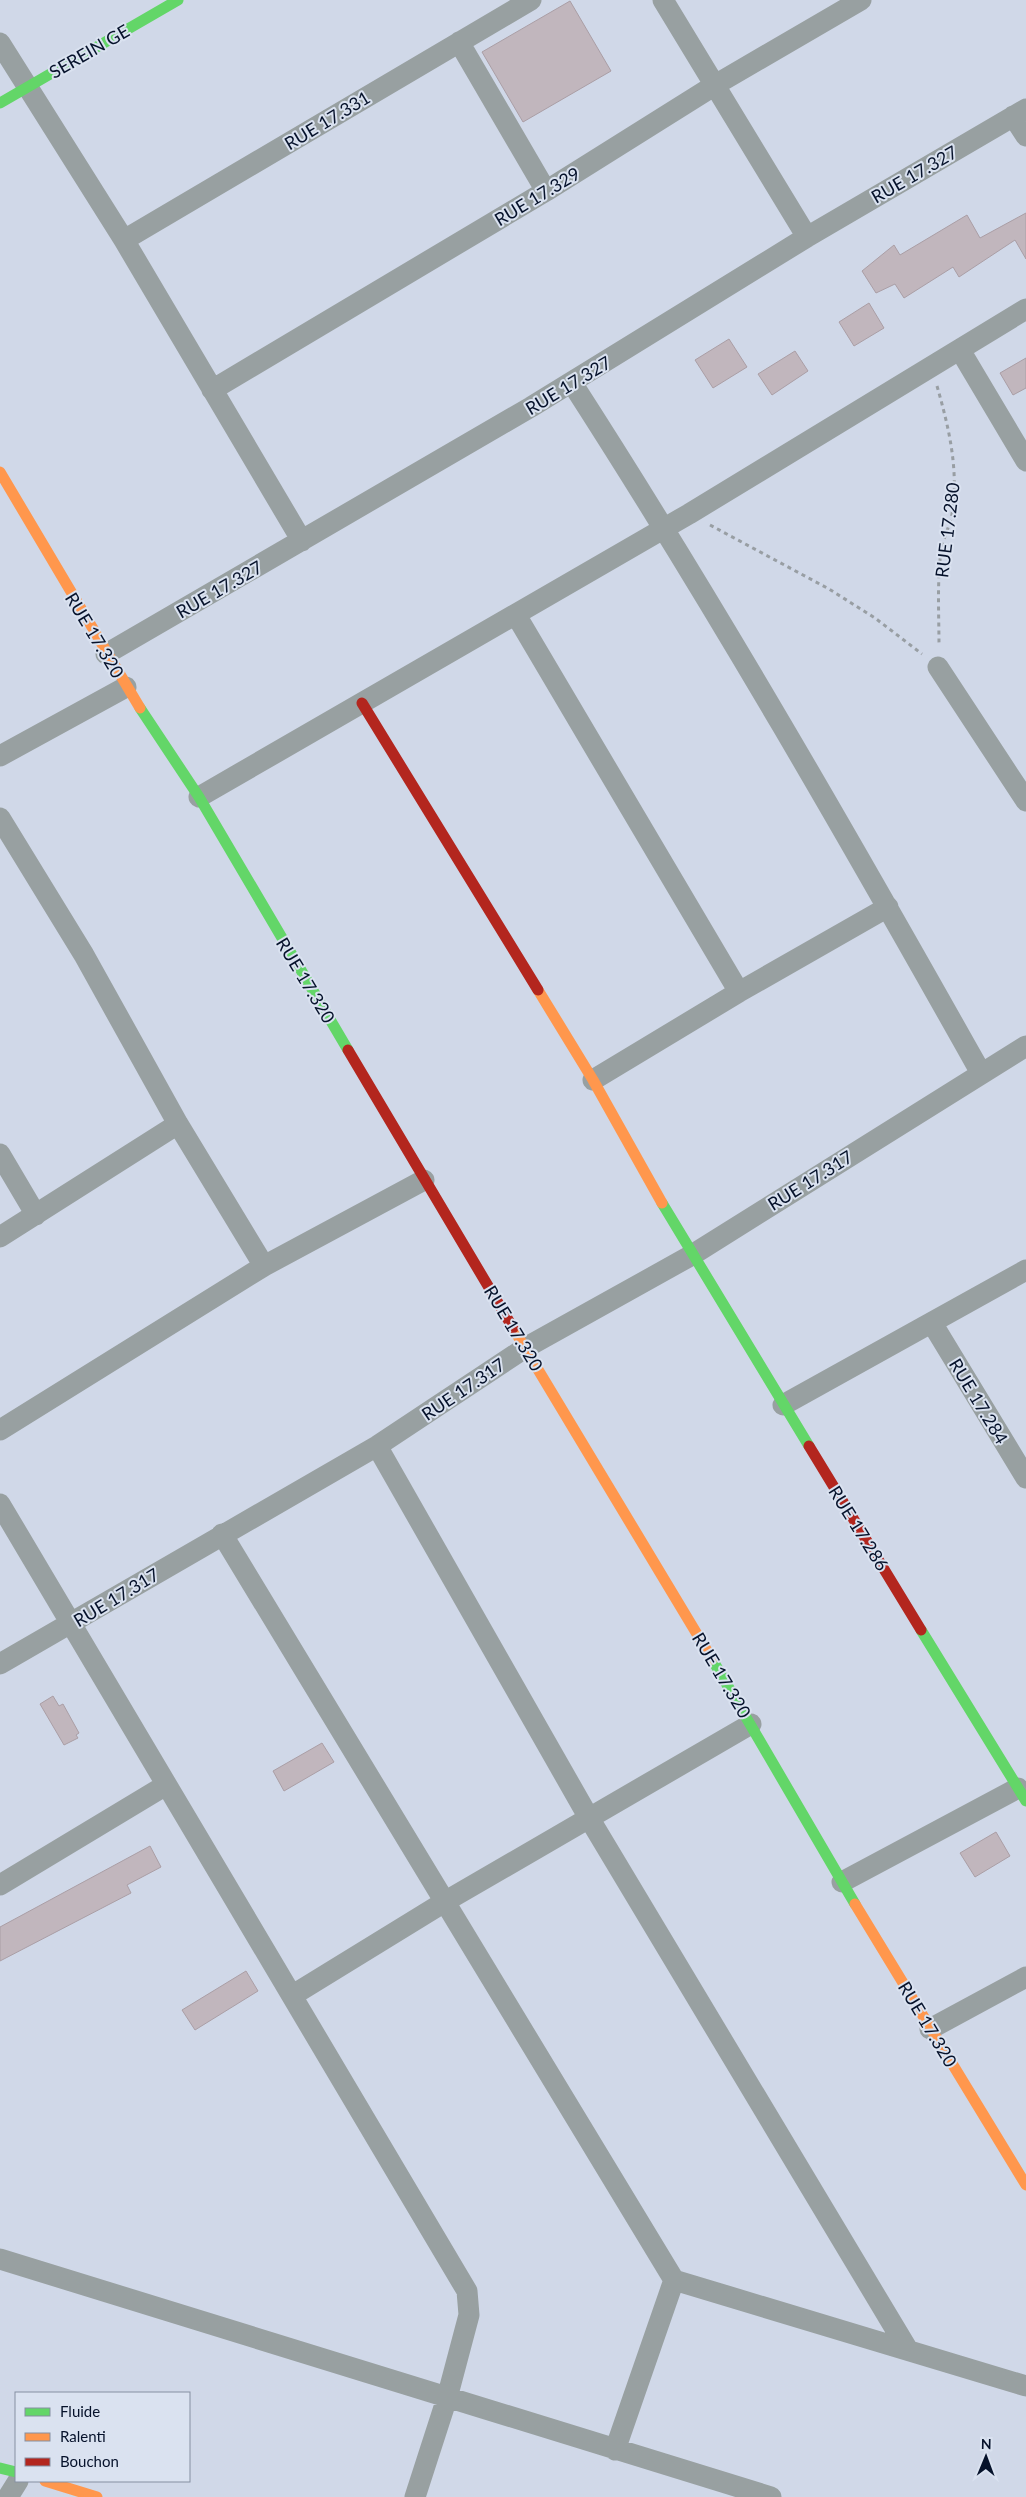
<svg xmlns="http://www.w3.org/2000/svg" width="1026" height="2497" font-family="Lato,sans-serif">
	<style>
		.building { fill: #c1b6bd; stroke: #aa9ea5 }
		.lines { fill: none; stroke-linecap: round; stroke-linejoin: round }
		.path { stroke: #989ea3; stroke-width: 3; stroke-dasharray: 4 4; stroke-linecap: butt }
		.street { stroke: #98a0a1; stroke-width: 21 }
		.fast { stroke: #63d668; stroke-width: 11 }
		.slow { stroke: #ff974d; stroke-width: 11 }
		.jam { stroke: #b3261e; stroke-width: 11 }
		.labels { text-anchor: middle; dominant-baseline: central; stroke-width: 4; stroke-linejoin: round; paint-order: stroke }
		.street-label { font-size: 18px; fill: #06122b; stroke: #dae2f0 }
	</style>
	<rect width="100%" height="100%" fill="#d0d8e8"/>
	<!-- building -->
	<path class="building" d="M 570,1 L 611,71 L 523,122 L 482,52 Z
		M 1026,213 L 1026,259 L 1015,240 L 959,277 L 953,267 L 904,298 L 895,284 L 876,293 L 862,271 L 894,245 L 900,255 L 967,215 L 980,238 Z
		M 869,303 L 884,328 L 854,346 L 839,322 Z
		M 729,339 L 747,367 L 713,388 L 695,360 Z
		M 795,351 L 808,371 L 772,395 L 758,374 Z
		M 1026,358 L 1026,388 L 1013,395 L 1000,373 Z
		M 53,1696 L 59,1706 L 63,1704 L 79,1733 L 76,1735 L 78,1738 L 64,1745 L 40,1704 Z
		M 322,1743 L 334,1762 L 284,1791 L 273,1771 Z
		M 996,1832 L 1010,1856 L 975,1877 L 960,1853 Z
		M 150,1846 L 161,1867 L 127,1885 L 131,1893 L 0,1961 L 0,1927 Z
		M 246,1971 L 258,1991 L 195,2030 L 182,2010 Z"/>
	<g class="lines">
		<!-- path -->
		<path class="path" d="M 937,386 C 949,428 959,470 952,514 C 950,526 943,538 941,551 C 937,582 939,615 939,646
			M 710,525 L 829,589 L 875,618 L 922,654"/>
		<!-- street -->
		<path class="street" d="M 663,0 L 807,237
			M 459,42 L 546,191
			M 0,43 L 124,240 L 302,541
			M 1013,116 L 1026,136
			M 124,240 L 531,0
			M 960,350 L 1026,461
			M 572,383 C 717,608 850,840 981,1073
			M 212,390 L 546,191 L 715,85 L 861,0
			M 516,615 L 739,992
			M 106,654 L 531,407 L 807,237 L 1026,109
			M 938,667 L 1026,801
			M 0,756 L 126,687
			M 199,797 L 689,514 L 1026,309
			M 0,818 L 84,955 L 178,1124 L 264,1266
			M 593,1080 L 739,992 L 888,907
			M 0,1154 L 36,1215
			M 0,1237 L 178,1124
			M 932,1323 L 1026,1478
			M 783,1405 L 1026,1270
			M 0,1430 L 264,1266 L 424,1180
			M 377,1446 L 589,1818 L 908,2350
			M 0,1504 L 467,2291 L 469,2315 L 447,2398 L 415,2497
			M 222,1534 L 674,2280 L 1026,2386
			M 0,1664 L 377,1446 L 525,1348 L 692,1255 L 1026,1046
			M 842,1882 L 1018,1788
			M 0,1885 L 166,1785
			M 293,1995 L 446,1901 L 751,1724
			M 930,2029 L 1026,1977
			M 0,2259 L 771,2497
			M 615,2450 L 674,2280
			M 8,2497 L 18,2481"/>
		<!-- fast -->
		<path class="fast" d="M 0,103 L 178,0
			M 140,708 L 199,797 L 348,1050
			M 662,1203 L 809,1446
			M 921,1630 L 1026,1801
			M 712,1659 L 855,1904
			M 0,2468 L 16,2472"/>
		<!-- slow -->
		<path class="slow" d="M 0,472 L 140,708
			M 538,990 L 593,1080 L 662,1203
			M 513,1328 L 712,1659
			M 855,1904 L 1026,2185
			M 45,2481 L 97,2497"/>
		<!-- jam -->
		<path class="jam" d="M 362,703 L 538,990
			M 348,1050 L 513,1328
			M 809,1446 L 921,1630"/>
	</g>
	<g class="labels">
		<!-- street labels -->
		<g class="street-label">
			<text transform="translate(89 51) rotate(-30)">SEREIN GE</text>
			<text transform="translate(327 120) rotate(-31)">RUE 17.331</text>
			<text transform="translate(914 174) rotate(-30)">RUE 17.327</text>
			<text transform="translate(537 196) rotate(-31)">RUE 17.329</text>
			<text transform="translate(568 385) rotate(-31)">RUE 17.327</text>
			<text transform="translate(947 530) rotate(-83)">RUE 17.280</text>
			<text transform="translate(219 589) rotate(-30)">RUE 17.327</text>
			<text transform="translate(95 635) rotate(59)">RUE 17.320</text>
			<text transform="translate(306 980) rotate(59)">RUE 17.320</text>
			<text transform="translate(810 1180) rotate(-32)">RUE 17.317</text>
			<text transform="translate(514 1328) rotate(59)">RUE 17.320</text>
			<text transform="translate(463 1389) rotate(-34)">RUE 17.317</text>
			<text transform="translate(979 1401) rotate(59)">RUE 17.284</text>
			<text transform="translate(859 1528) rotate(58)">RUE 17.286</text>
			<text transform="translate(116 1597) rotate(-31)">RUE 17.317</text>
			<text transform="translate(722 1675) rotate(59)">RUE 17.320</text>
			<text transform="translate(928 2024) rotate(59)">RUE 17.320</text>
		</g>
	</g>
	<!-- legend -->
	<rect x="15" y="2392" width="175" height="90" fill="#dae2f0" stroke="#858fa1"/>
	<rect x="25" y="2408" width="25" height="8" fill="#63d668" stroke="#858fa1"/>
	<text x="60" y="2417" font-size="15" fill="#06122b">Fluide</text>
	<rect x="25" y="2433" width="25" height="8" fill="#ff974d" stroke="#858fa1"/>
	<text x="60" y="2442" font-size="15" fill="#06122b">Ralenti</text>
	<rect x="25" y="2458" width="25" height="8" fill="#b3261e" stroke="#858fa1"/>
	<text x="60" y="2467" font-size="15" fill="#06122b">Bouchon</text>
	<!-- north arrow -->
	<g transform="translate(986 2457) rotate(1)" stroke="#dae2f0" stroke-width="4" paint-order="stroke">
	<path d="M0-4L9 19L0 12L-9 19Z" fill="#06122b"/>
	<text y="-8" font-size="14" font-weight="bold" text-anchor="middle" fill="#06122b">N</text>
	</g>
</svg>
